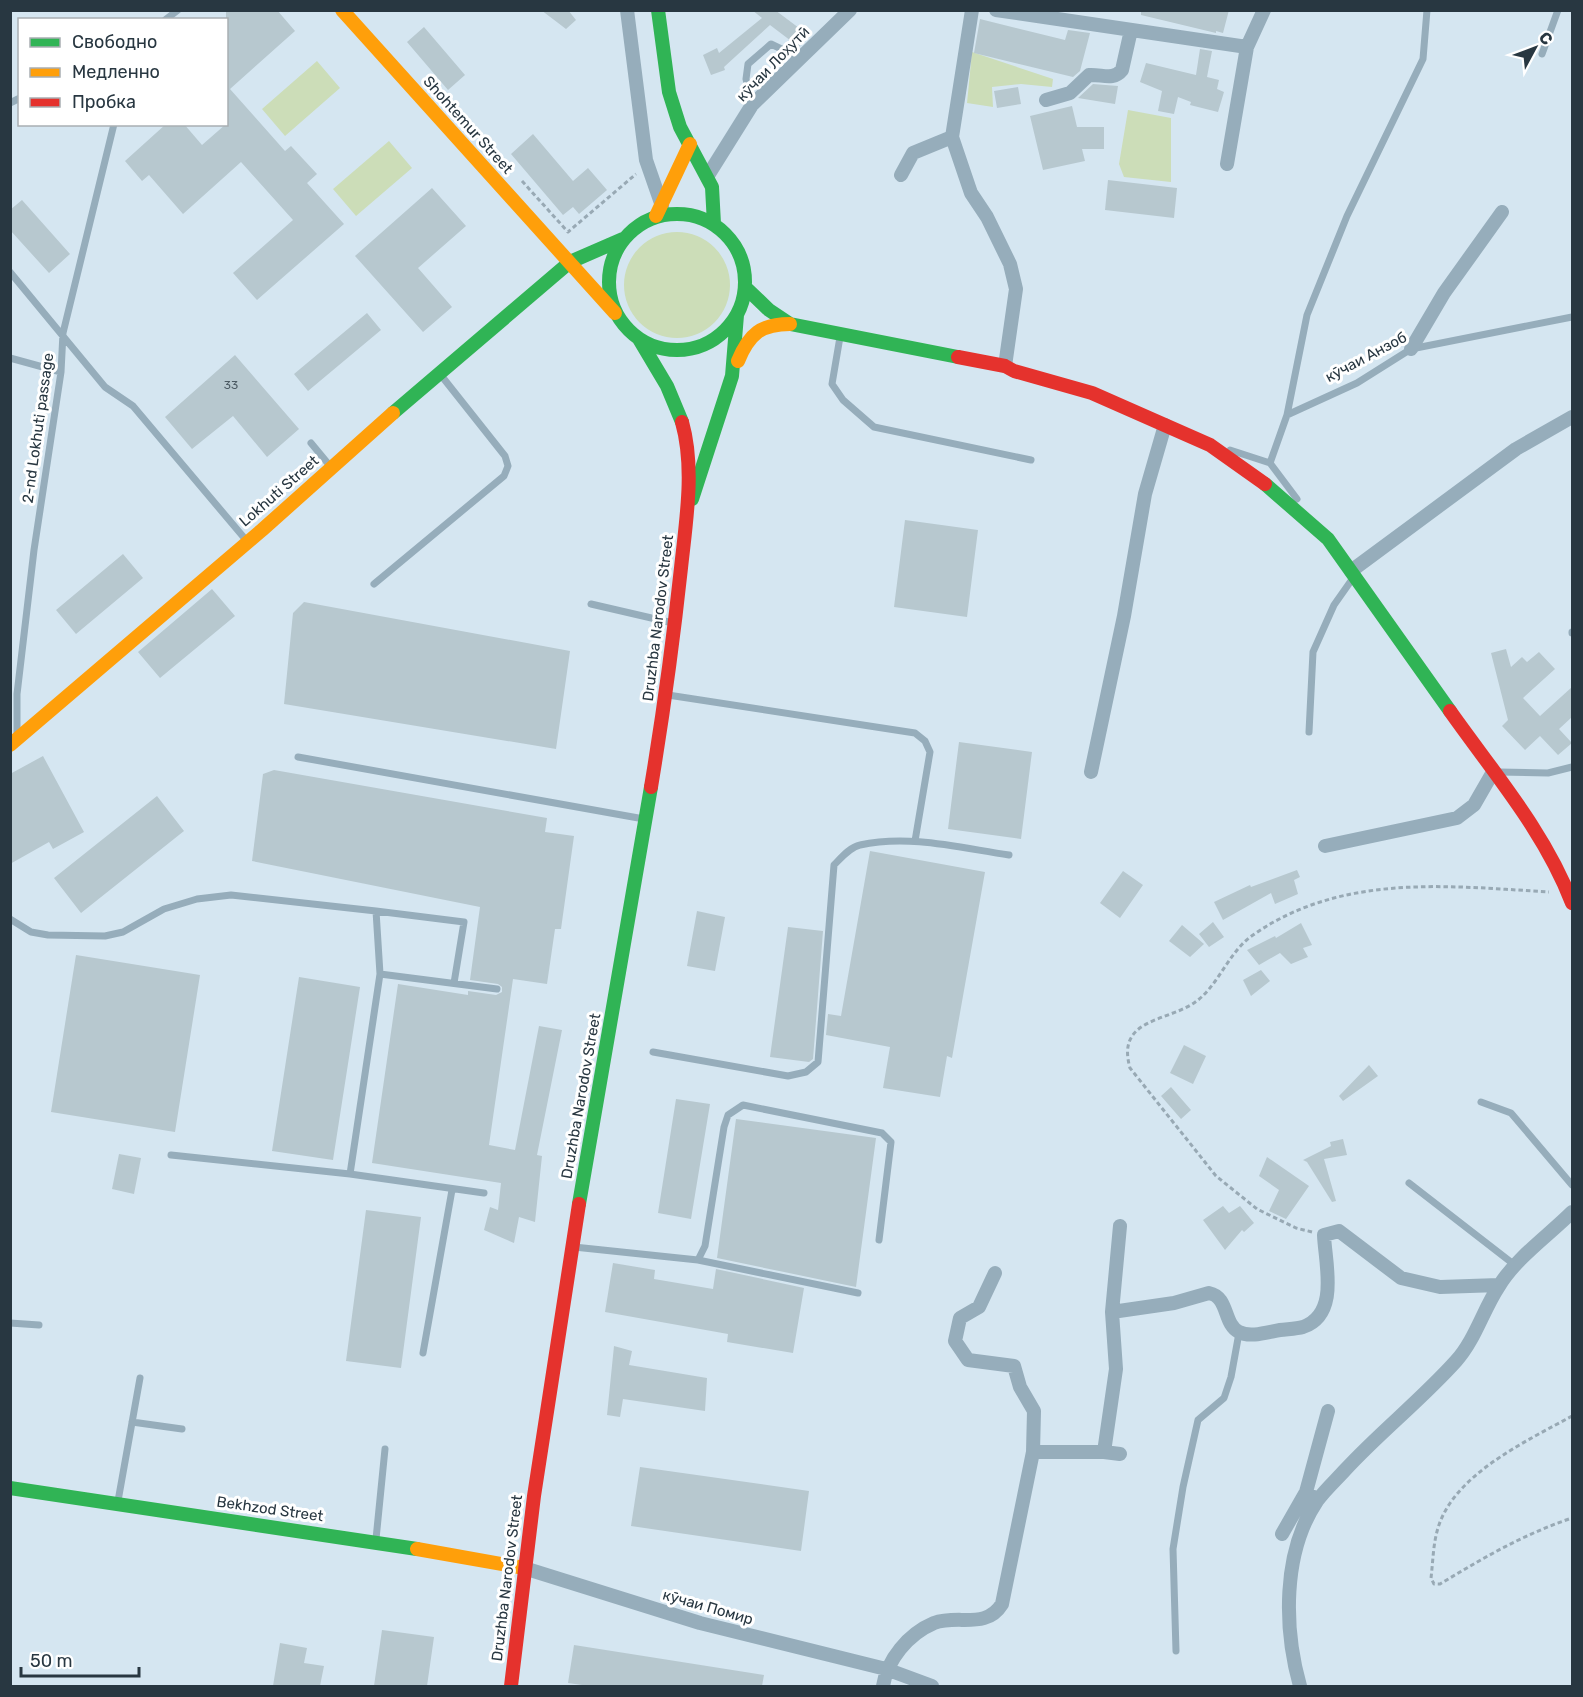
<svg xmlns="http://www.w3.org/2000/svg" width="1583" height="1697" font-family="Rubik,sans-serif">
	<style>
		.green { fill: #ccddb8 }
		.building { fill: #b7c8cf }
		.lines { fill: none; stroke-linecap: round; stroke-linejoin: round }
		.path { stroke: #98a9b4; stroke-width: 3; stroke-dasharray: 4.5 3; stroke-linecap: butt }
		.lane { stroke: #96adbb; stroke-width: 7 }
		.street { stroke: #96adbb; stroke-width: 14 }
		.fast { stroke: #30b455; stroke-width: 14 }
		.slow { stroke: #ff9f0a; stroke-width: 14 }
		.jam { stroke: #e5322d; stroke-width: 14 }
		.labels { text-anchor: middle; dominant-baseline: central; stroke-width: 6; stroke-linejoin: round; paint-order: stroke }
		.number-label { font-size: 12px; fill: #4c5b64 }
		.street-label { font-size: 15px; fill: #283741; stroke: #fff }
	</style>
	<rect width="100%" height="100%" fill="#d5e6f1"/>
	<!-- green -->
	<path class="green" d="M 972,52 L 1053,79 L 1052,87 L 1021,84 L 992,87 L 993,107 L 967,103 Z
		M 317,61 L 340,88 L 285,136 L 262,109 Z
		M 1128,110 L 1171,118 L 1171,182 L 1124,177 L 1119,164 Z
		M 389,141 L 412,168 L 356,216 L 333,189 Z
		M624 285a53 53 0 1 1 106 0a53 53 0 1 1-106 0Z"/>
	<!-- building -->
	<path class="building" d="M 226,10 L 277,10 L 295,31 L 230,89 L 285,151 L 291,146 L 317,174 L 307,183 L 344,224 L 257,300 L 233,273 L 293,220 L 241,162 L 183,214 L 149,175 L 142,181 L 125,161 L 166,124 L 184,124 L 202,145 L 226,124 Z
		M 541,10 L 568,10 L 576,20 L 566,29 Z
		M 752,10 L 775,10 L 807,34 L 799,47 L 770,25 L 724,67 L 725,70 L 711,75 L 703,55 L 717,48 L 719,53 L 762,18 Z
		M 1141,10 L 1229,10 L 1223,33 L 1216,31 L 1216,33 L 1141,15 Z
		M 980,19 L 1065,40 L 1068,30 L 1090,33 L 1080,71 L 1073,77 L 974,53 Z
		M 424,27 L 465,75 L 448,90 L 407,42 Z
		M 1200,49 L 1212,51 L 1207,77 L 1219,80 L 1217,89 L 1224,92 L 1218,112 L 1190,105 L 1191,102 L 1178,97 L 1174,114 L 1158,111 L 1162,91 L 1140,82 L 1146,63 L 1196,75 Z
		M 1093,84 L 1118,86 L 1115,104 L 1078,98 Z
		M 1018,87 L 1021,104 L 997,108 L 994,91 Z
		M 1072,106 L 1077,127 L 1104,127 L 1104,149 L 1082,149 L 1085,161 L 1043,170 L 1030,116 Z
		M 533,134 L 573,181 L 588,168 L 607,190 L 579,214 L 573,207 L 563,215 L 511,154 Z
		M 1108,180 L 1177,188 L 1174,218 L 1105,210 Z
		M 432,188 L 466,226 L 418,268 L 452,307 L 423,332 L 355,256 Z
		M 22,200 L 70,254 L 49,273 L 10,230 L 10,210 Z
		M 367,313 L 381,330 L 308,391 L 294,374 Z
		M 235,355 L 299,429 L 267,457 L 233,416 L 192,449 L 165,417 Z
		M 905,520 L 978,530 L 967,617 L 894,607 Z
		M 123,554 L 143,578 L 76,634 L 56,610 Z
		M 212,589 L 235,616 L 160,678 L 138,652 Z
		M 304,602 L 570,651 L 556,749 L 284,704 L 293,613 Z
		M 1506,649 L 1511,667 L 1522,657 L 1527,662 L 1539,652 L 1555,669 L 1523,698 L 1540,716 L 1572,687 L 1572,717 L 1559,729 L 1572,743 L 1558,755 L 1540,736 L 1525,750 L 1502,726 L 1508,720 L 1491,653 Z
		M 959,742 L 1032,752 L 1021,839 L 948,829 Z
		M 43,756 L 84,832 L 53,849 L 49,842 L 10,864 L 10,774 Z
		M 274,770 L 547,818 L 545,832 L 574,836 L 561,929 L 555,929 L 547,984 L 513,979 L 489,1145 L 515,1150 L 539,1026 L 562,1030 L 537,1155 L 542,1156 L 535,1222 L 519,1217 L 514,1243 L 484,1230 L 490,1207 L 498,1210 L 501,1183 L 372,1163 L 398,984 L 468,995 L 468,991 L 496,995 L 502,992 L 502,987 L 498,984 L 470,980 L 480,907 L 252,861 L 263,774 Z
		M 157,796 L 184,831 L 81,913 L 54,878 Z
		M 870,851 L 985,872 L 952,1058 L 947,1056 L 940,1097 L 883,1088 L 890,1047 L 826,1035 L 828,1014 L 841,1016 Z
		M 1297,870 L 1300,877 L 1294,880 L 1298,894 L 1275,904 L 1271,893 L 1223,920 L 1214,902 L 1250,885 L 1251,887 Z
		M 1123,871 L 1143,885 L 1120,918 L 1100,903 Z
		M 697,911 L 725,917 L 715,971 L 687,966 Z
		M 1213,922 L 1224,937 L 1209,947 L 1199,934 Z
		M 1301,923 L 1312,945 L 1303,948 L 1308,957 L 1291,964 L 1280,953 L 1259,965 L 1247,950 L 1275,936 L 1276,938 Z
		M 1182,925 L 1204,944 L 1190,957 L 1169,941 Z
		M 788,927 L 823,931 L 813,1059 L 809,1062 L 770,1057 Z
		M 76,955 L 200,975 L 175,1132 L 51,1112 Z
		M 1261,970 L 1270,981 L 1251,996 L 1243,980 Z
		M 299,977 L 360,987 L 333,1160 L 272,1151 Z
		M 1184,1045 L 1206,1056 L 1193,1084 L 1170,1073 Z
		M 1369,1065 L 1378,1076 L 1343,1101 L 1339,1096 Z
		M 1171,1087 L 1191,1110 L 1181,1119 L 1161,1096 Z
		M 676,1099 L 710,1104 L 691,1219 L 658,1213 Z
		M 736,1119 L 876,1138 L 856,1287 L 717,1258 Z
		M 1343,1139 L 1347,1155 L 1324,1159 L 1336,1201 L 1332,1202 L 1307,1162 L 1303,1160 L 1331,1146 L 1330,1142 Z
		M 119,1154 L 141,1158 L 134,1194 L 112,1189 Z
		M 1267,1157 L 1309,1186 L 1286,1219 L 1269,1211 L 1279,1190 L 1259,1176 Z
		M 1223,1206 L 1229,1213 L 1240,1206 L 1254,1223 L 1244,1232 L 1242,1230 L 1225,1250 L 1203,1220 Z
		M 366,1210 L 421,1217 L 401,1368 L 346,1361 Z
		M 613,1263 L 655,1270 L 654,1279 L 713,1289 L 716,1269 L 804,1288 L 793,1353 L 727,1342 L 728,1334 L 605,1312 Z
		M 614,1346 L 632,1351 L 629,1365 L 707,1378 L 705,1411 L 623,1399 L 620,1417 L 607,1415 Z
		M 640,1467 L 809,1491 L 801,1551 L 631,1526 Z
		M 382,1630 L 434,1637 L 427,1686 L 374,1686 Z
		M 280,1643 L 307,1648 L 304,1663 L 324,1666 L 320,1686 L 273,1686 Z
		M 574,1645 L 764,1675 L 762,1686 L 589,1686 L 568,1683 Z"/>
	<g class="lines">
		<!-- path -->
		<path class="path" d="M 522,181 L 568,232 L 636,174
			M 1312,1232 L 1296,1228 L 1257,1209 L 1216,1176 L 1130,1068 C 1116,1019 1165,1022 1194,1003 C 1219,986 1228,952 1253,935 C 1342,873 1447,886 1549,892
			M 1572,1416 C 1527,1441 1454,1474 1438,1528 C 1433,1544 1433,1562 1431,1578 L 1434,1584 L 1440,1584 C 1483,1558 1524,1534 1572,1518"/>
		<!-- lane -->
		<path class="lane" d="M 165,20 L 178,10
			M 1542,54 L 1558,10
			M 10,103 L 20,98
			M 752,105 L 746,79 L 748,64 L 771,44 L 800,58
			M 10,272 L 105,387 L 133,406 L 246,540
			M 840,337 L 832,384 L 843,400 L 874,427 L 1031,460
			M 10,358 L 61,372
			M 1287,415 L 1307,315 L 1347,216 L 1423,59 L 1427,10
			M 311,443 L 330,466
			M 1230,450 L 1270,463
			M 1297,499 L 1270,463 L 1287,415 L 1357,383 L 1411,349 L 1572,317
			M 374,584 L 504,476 L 508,466 L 505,456 L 440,374
			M 591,604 L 673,623
			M 1572,632 L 1572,633
			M 668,695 L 915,733 L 925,741 L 930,752 L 915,841
			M 1309,732 L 1313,652 L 1334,605 L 1353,578
			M 17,734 L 17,694 L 34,550 L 61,372 L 63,333 L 114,124
			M 298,757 L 644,819
			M 1499,772 L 1548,773 L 1572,767
			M 376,911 L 464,922 L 454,983
			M 10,919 L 31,932 L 48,935 L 105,936 L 123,932 L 164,909 L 197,899 L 231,895 L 376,911 L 380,974 L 497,989
			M 380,974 L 350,1174 L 484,1193
			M 653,1052 L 788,1076 L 806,1072 L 818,1062 L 834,865 C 841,858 850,847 860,845 C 909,834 961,848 1009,855
			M 1481,1102 L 1511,1113 L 1572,1185
			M 171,1155 L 350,1174
			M 1409,1183 L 1516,1266
			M 574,1247 L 698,1260 L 705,1246 L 724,1127 L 728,1115 L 743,1105 L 882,1133 L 891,1142 L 879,1240
			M 698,1260 L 858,1293
			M 10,1323 L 39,1325
			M 423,1353 L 452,1190
			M 132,1422 L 182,1429
			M 118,1501 L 140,1378
			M 376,1539 L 385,1449
			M 1176,1651 L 1173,1549 L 1183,1487 L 1198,1420 L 1224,1398 L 1231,1377 L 1239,1333"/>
		<!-- street -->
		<path class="street" d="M 627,10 L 646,160 L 662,206
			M 972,10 L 952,137 L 971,193 L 987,217 L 1010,264 L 1016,289 L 1005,366
			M 996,10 L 1247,47
			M 1046,100 L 1070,93 L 1089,75 C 1102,74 1113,81 1122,70 L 1131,30
			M 1227,164 L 1247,47 L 1264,10
			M 901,175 L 913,153 L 952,137
			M 707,177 L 752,105 L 850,10
			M 1411,349 L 1444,293 L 1502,212
			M 1351,571 L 1516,449 L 1572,417
			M 1091,772 L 1124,616 L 1145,494 L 1165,425
			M 1325,846 L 1457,818 L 1474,805 L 1493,772
			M 995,1273 L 979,1307 L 960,1318 L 955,1341 L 968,1360 L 1014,1366 L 1020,1387 L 1034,1411 L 1033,1452
			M 1112,1312 L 1120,1226
			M 1104,1452 L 1116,1369 L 1112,1312 L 1174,1303 L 1209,1293 C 1229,1297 1223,1324 1239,1332 C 1250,1338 1268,1332 1280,1330 C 1287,1329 1296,1329 1303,1327 C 1340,1314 1325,1263 1324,1235 L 1339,1231 L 1401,1278 L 1440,1287 L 1499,1285
			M 1317,1500 L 1306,1492 L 1328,1411
			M 1282,1534 L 1306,1492
			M 524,1568 L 700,1623 L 886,1669 L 932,1686
			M 883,1686 C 887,1660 908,1634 934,1623 C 958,1614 986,1630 1002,1604 L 1033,1452 L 1104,1452 L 1120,1454
			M 1300,1686 C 1284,1629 1282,1553 1317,1501 C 1325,1490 1336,1480 1345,1470 C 1380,1432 1421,1400 1456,1361 C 1475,1340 1483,1310 1499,1286 C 1516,1258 1549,1235 1572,1212"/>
		<!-- fast -->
		<path class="fast" d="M 658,10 L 669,92 L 680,127 L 712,187 L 714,224
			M609 282a68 68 0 1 1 136 0a68 68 0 1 1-136 0Z
			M 745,287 L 769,310 L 790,324 L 958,357
			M 639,339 L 667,386 L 682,422
			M 393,413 L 570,262 L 623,239
			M 1265,484 L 1328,539 L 1450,711
			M 692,499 L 732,376 L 737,315
			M 579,1204 L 651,787
			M 10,1488 L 417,1549"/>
		<!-- slow -->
		<path class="slow" d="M 342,10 L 615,313
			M 656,216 L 690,144
			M 738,361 C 749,334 761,324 790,324
			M 10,745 L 262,530 L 393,413
			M 417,1549 L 524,1568"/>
		<!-- jam -->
		<path class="jam" d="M 958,357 L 1005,366 L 1014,371 L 1092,393 L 1210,445 L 1265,484
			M 1450,711 C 1493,772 1545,832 1572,903
			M 651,787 C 663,715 673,642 681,568 C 686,521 695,468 682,422
			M 511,1686 L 534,1496 L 579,1204"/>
	</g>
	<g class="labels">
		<!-- number labels -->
		<g class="number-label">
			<text x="231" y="385">33</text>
		</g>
		<!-- street labels -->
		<g class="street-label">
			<text transform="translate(773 64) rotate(-46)">кӯчаи Лоҳутӣ</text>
			<text transform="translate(468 125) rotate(48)">Shohtemur Street</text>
			<text transform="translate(1366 357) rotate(-28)">кӯчаи Анзоб</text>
			<text transform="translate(38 428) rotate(-82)">2-nd Lokhuti passage</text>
			<text transform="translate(279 491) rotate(-41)">Lokhuti Street</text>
			<text transform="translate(658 618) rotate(-83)">Druzhba Narodov Street</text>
			<text transform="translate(581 1096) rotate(-80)">Druzhba Narodov Street</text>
			<text transform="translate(270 1509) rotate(8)">Bekhzod Street</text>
			<text transform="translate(507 1578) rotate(-83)">Druzhba Narodov Street</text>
			<text transform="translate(708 1607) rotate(16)">кӯчаи Помир</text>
		</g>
	</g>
	<!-- border -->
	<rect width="1583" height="1697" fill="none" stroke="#283741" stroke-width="24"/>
	<!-- legend -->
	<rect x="18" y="18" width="210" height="108" fill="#ffffff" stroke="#a9afb3" stroke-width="1.5"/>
	<rect x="30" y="38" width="30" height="9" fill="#30b455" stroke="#a9afb3" stroke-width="1.5"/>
	<text x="72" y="48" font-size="18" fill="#283741">Свободно</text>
	<rect x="30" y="68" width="30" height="9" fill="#ff9f0a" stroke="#a9afb3" stroke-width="1.5"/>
	<text x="72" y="78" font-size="18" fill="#283741">Медленно</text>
	<rect x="30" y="98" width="30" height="9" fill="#e5322d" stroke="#a9afb3" stroke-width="1.5"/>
	<text x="72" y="108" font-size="18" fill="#283741">Пробка</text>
	<!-- north arrow -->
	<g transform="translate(1535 48) rotate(49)" stroke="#ffffff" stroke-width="4.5" paint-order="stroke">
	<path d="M0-4.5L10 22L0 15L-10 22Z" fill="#283741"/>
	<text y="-9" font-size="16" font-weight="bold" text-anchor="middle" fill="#283741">С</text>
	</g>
	<!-- scale -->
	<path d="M21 1667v9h118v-9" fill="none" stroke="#283741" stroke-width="3"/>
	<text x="30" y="1667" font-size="18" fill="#283741" stroke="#ffffff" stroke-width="4.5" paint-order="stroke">50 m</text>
</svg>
